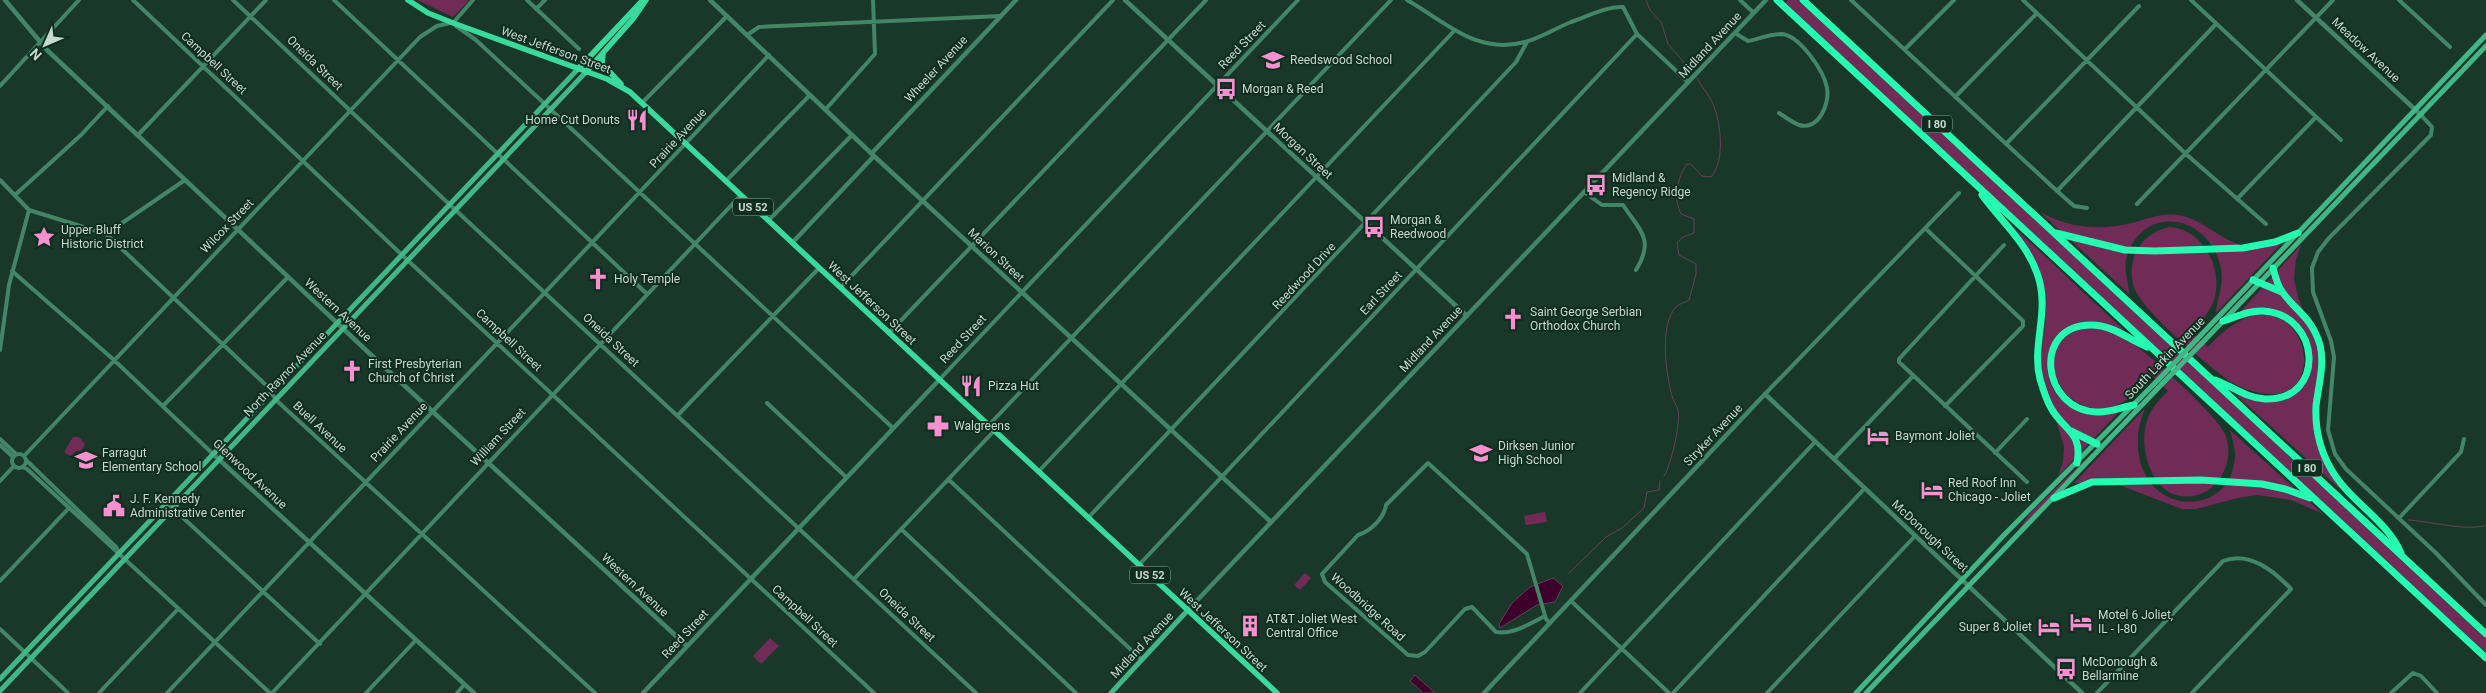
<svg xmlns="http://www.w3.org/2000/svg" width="2486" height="693" font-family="Roboto,sans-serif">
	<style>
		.green { fill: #702b57 }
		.water { fill: #3c002a; stroke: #66415c }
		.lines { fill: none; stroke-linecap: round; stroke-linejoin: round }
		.stream { stroke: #66415c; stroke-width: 1 }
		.minor { stroke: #438667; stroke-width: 4 }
		.tertiary { stroke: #438667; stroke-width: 4.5 }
		.secondary { stroke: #42b685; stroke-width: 5 }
		.primary { stroke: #39da9c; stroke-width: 5.5 }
		.motorway { stroke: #25fcb1; stroke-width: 7 }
		.secondary-bridge { stroke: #42b685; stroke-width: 5 }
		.labels { text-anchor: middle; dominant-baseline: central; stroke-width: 4; stroke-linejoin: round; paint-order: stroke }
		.shield { fill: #0f2e20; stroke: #90a59a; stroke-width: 1 }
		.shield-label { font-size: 11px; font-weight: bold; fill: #c7d8cf }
		.street-label { font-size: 12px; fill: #c7d8cf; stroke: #0f2e20 }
		.poi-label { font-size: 12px; fill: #c7d8cf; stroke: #0f2e20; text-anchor: start }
	</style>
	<rect width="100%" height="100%" fill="#19382a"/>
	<!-- green -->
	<path class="green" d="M 417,0 L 469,0 L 453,17 Z
		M 1788,0 L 1798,0 L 2486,639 L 2486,653 L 1785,3 Z
		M 2040,212 C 2071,229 2101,231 2136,222 C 2149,218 2163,213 2177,215 C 2199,217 2217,237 2238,244 L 2246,246 L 2282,243 L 2216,313 C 2217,296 2225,286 2220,265 C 2207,212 2140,204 2126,260 C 2124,272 2129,283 2129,294 Z
		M 2004,218 L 2127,333 C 2050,294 2018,389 2081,412 C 2093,417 2106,414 2119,412 L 2058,476 L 2063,462 L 2064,446 L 2042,376 L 2041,358 L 2046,318 L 2043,284 Z
		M 2170,227 C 2203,230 2222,266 2215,297 C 2211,312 2200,321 2192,333 L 2208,347 C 2307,238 2352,443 2232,383 C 2208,365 2143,313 2134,287 C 2130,275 2131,261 2137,250 C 2145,237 2155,230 2170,227 Z
		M 2301,245 L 2296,259 L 2294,279 L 2298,297 L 2319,354 L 2315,434 L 2342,491 L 2232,391 L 2265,401 L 2302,386 L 2309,375 L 2312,363 L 2310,344 L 2300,326 L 2280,312 L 2269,309 L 2241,311 Z
		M 2087,328 C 2100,328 2113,331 2124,337 C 2144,349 2217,415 2225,434 C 2231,449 2229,465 2220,478 C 2214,487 2205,494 2193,496 C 2153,503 2136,447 2148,418 C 2152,407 2160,399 2168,391 L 2152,376 C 2141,387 2132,399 2117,405 C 2062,427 2023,341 2087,328 Z
		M 2145,408 C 2142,418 2138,427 2138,437 C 2133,518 2236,523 2235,452 C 2234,445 2232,438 2230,430 L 2323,514 L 2291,500 L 2257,495 L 2238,498 L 2196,509 L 2182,509 L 2114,483 L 2074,483 Z
		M 73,437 L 79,437 L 85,444 L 81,451 L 76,451 L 71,457 L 64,452 Z
		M 2085,460 L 2086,461 L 2014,536 L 2031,512 Z
		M 1545,512 L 1547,522 L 1526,525 L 1524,516 Z
		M 1305,573 L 1311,578 L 1300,590 L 1294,585 Z
		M 770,638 L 779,646 L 761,664 L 753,656 Z"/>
	<!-- water -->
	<path class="water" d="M 1553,578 L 1563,586 L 1555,602 L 1537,605 L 1500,628 L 1499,624 L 1512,603 L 1530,587 Z
		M 1415,675 L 1435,693 L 1423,693 L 1410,681 Z"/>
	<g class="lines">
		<!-- stream -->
		<path class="stream" d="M 1646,0 L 1650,10 L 1661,22 L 1668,44 L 1692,72
			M 1664,476 C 1671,466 1681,422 1678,410 C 1677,405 1673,401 1672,396 C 1666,374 1659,325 1676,307 C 1679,304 1685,302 1689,300 L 1696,274 L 1696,264 L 1679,255 L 1677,243 L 1683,237 L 1694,233 L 1694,219 L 1681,214 C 1673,198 1677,178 1687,164 L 1691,164 L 1702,176 L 1711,177 C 1726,161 1721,116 1710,98 C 1706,91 1700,85 1697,78
			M 2396,519 L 2397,519
			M 2408,520 C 2429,521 2469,532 2486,525
			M 1569,573 L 1606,537 L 1622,528 L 1644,508 L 1647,492 L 1659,490 L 1660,481"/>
		<!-- minor -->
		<path class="minor" d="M 133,0 L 402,255 L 874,693
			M 233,0 L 449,204 L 976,693
			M 334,0 L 647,294
			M 527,0 L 579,49
			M 1407,0 C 1446,22 1476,55 1525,42 C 1541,38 1556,28 1571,22 C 1586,17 1607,6 1623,7 L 1637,34 L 1688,82
			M 1740,0 L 1754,13
			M 1851,0 L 2057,191 L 2074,206 L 2087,208
			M 2023,0 L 2186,154 L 2266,224
			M 2191,0 L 2341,140
			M 2399,0 L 2450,47
			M 536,9 L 545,0
			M 453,23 L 473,0
			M 456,26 L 476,40 L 893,428
			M 1735,33 L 1748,41 C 1758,39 1771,34 1782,34 C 1800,36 1824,71 1827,88 C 1830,103 1819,131 1799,125 C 1792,122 1785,117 1779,113
			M 747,35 L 759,27 L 1001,16
			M 1905,49 L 1954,0
			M 0,86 L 79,0
			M 1955,97 L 2037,13
			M 642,103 L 727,16
			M 825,110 L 875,54 L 873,0
			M 2421,115 L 2432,127 L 2431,135 L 2329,238 L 2318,252 L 2312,268 L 2313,292 L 2331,341 L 2334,357 L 2328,430 L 2335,454 L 2346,469 L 2436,553 L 2486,605
			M 138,135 L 266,0
			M 2006,144 L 2139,6
			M 0,180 L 29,210 L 106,234 L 268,387 L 276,400 L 595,693
			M 726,181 L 810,95
			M 2057,191 L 2216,24
			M 1584,192 L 1602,205 L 1623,205 C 1640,231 1655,239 1636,270
			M 15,195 L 81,135 L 108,106
			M 2237,199 L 2316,117
			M 2137,204 L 2333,0
			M 768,221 L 852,135
			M 1925,228 L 2023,321 L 2023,326 L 1945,406
			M 106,234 L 185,180
			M 2004,245 L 1899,359 L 1899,362 L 2027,482
			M 12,271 L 114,360 L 213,454
			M 840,288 L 1113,0
			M 889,333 L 1206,0
			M 0,350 L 9,285 L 29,210
			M 939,380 L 1298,0
			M 1765,394 L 1959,193
			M 767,403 L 846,477
			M 163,406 L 288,277
			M 678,415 L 819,268
			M 988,426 L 1391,0
			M 0,439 L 16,454
			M 0,445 L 13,457
			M 1995,453 L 2027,419
			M12 461a7 7 0 1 1 14 0a7 7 0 1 1-14 0Z
			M 24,456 L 420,37 L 437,26 L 450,23
			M 1834,459 L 1913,376
			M 26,460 L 116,547 L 119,553
			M 22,467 L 27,469 L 270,693
			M 1038,472 L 1454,31
			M 948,479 L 1142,660
			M 0,481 L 14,466
			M 167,503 L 320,644
			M 1088,518 L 1516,62 L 1527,42
			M 2399,518 L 2461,452 L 2464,439
			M 901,529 L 1076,693
			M 1139,565 L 1637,34
			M 854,579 L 994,431
			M 0,581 L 69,508
			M 1571,601 L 1669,693
			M 1545,616 C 1531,623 1513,635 1496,632 L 1472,607 L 1465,609 L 1425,652 L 1418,656 L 1408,655 L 1325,582 L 1322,574 L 1358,535 C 1371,531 1384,518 1386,505 L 1428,463 L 1527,554 L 1546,619 L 1550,623
			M 0,629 L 68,693
			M 99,693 L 178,609
			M 167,693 L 769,55
			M 272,693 L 741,195
			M 366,693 L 416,640
			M 457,693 L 464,685
			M 1580,693 L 1815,442
			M 1673,693 L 1865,488
			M 1767,693 L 1915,536
			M 2097,693 L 2223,561 C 2249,551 2273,570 2291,589 L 2192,693
			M 2391,693 L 2413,673 L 2421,676 L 2437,693"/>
		<!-- tertiary -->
		<path class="tertiary" d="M 5,0 L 47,50 L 369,353 L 687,646
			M 710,0 L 874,156 L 1271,522
			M 1125,0 L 1467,316
			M 2297,0 L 2421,115
			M 872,153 L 1016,0
			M 792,243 L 874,156
			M 213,454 L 474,693
			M 1188,610 L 1766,0
			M 643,693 L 939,380
			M 1484,693 L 1765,394 L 2082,693"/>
		<!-- secondary -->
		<path class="secondary" d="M 2201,335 L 2486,35
			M 2202,343 L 2486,46
			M 0,679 L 578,69
			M 0,691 L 586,72
			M 1111,693 L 1188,610
			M 1856,693 L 2004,535 L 2158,380
			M 1866,693 L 2162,384"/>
		<!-- primary -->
		<path class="primary" d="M 408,0 L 428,13 L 453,23 L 607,79 L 630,92 L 1277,693
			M 603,54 L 602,64 L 621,84
			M 578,69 L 643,0
			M 586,72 L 633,19 L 646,0"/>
		<!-- motorway -->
		<path class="motorway" d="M 1777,0 L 2486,658
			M 1803,0 L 2486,634
			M 1982,195 C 2001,221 2026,242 2037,273 C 2051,311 2031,344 2040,379 C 2043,389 2046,400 2051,408 C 2064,431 2083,432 2077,463
			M 2056,233 L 2125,250 L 2155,251 L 2243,248 L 2275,242 L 2298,233
			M 2273,268 C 2275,276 2278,287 2283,293 C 2298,313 2312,318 2320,345 C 2325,365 2318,387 2316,406 C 2315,428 2320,450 2331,469 C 2349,501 2387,520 2401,553
			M 2253,280 L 2282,292
			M 2215,380 C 2232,386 2246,398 2265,399 C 2327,401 2321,314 2263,311 C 2249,310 2236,317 2223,321
			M 2134,405 C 2122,407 2109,413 2097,412 C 2041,410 2032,325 2091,325 C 2113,325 2128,339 2147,347
			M 2071,431 L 2097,444
			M 2054,498 L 2092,482 L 2201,480 L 2262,484 L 2285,489 L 2310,498"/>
		<!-- secondary-bridge -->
		<path class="secondary-bridge" d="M 2158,380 L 2201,335
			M 2162,384 L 2202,343"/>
	</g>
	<!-- icons -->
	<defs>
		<g id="school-bare" transform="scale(1.725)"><path d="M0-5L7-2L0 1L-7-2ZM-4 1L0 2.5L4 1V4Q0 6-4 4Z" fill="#f790ce" stroke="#0f2e20" stroke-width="2.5" paint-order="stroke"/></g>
		<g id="bus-bare" transform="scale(1.725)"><path d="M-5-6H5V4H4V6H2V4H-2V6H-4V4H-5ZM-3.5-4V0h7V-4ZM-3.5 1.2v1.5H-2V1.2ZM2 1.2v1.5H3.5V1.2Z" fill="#f790ce" stroke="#0f2e20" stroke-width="2.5" paint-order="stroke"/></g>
		<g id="restaurant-bare" transform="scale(1.725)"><path d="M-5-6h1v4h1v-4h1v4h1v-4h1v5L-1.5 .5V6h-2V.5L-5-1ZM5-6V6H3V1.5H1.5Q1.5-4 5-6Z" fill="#f790ce" stroke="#0f2e20" stroke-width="2.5" paint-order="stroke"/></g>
		<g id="sight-bare" transform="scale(1.725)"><path d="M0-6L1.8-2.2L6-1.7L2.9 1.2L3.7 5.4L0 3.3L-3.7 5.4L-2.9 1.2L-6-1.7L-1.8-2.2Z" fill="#f790ce" stroke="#0f2e20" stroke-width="2.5" paint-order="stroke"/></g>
		<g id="church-bare" transform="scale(1.725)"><path d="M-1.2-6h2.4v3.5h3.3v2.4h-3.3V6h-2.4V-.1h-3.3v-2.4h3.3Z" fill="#f790ce" stroke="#0f2e20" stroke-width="2.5" paint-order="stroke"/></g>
		<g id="pharmacy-bare" transform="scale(1.725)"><path d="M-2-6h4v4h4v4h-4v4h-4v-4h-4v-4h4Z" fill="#f790ce" stroke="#0f2e20" stroke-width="2.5" paint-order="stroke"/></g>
		<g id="hotel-bare" transform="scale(1.725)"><path d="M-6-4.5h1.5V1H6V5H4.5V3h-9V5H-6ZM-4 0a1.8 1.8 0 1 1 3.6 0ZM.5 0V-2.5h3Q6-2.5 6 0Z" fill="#f790ce" stroke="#0f2e20" stroke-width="2.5" paint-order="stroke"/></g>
		<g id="civic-bare" transform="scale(1.725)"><path d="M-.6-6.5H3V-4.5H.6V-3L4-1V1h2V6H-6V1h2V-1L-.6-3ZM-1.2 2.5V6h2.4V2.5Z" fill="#f790ce" stroke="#0f2e20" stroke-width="2.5" paint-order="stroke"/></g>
		<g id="building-bare" transform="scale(1.725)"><path d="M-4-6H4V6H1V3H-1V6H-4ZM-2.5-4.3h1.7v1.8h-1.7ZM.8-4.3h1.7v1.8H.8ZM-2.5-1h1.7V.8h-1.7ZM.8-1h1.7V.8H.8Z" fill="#f790ce" stroke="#0f2e20" stroke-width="2.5" paint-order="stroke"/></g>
	</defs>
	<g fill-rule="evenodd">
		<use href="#school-bare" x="1273" y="60"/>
		<use href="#bus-bare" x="1226" y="89"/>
		<use href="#restaurant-bare" x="637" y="120"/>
		<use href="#bus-bare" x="1596" y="185"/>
		<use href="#bus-bare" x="1374" y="227"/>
		<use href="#sight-bare" x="44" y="237"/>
		<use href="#church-bare" x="598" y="279"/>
		<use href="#church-bare" x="1513" y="319"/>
		<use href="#church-bare" x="352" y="371"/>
		<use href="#restaurant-bare" x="971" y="386"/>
		<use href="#pharmacy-bare" x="938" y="426"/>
		<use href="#hotel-bare" x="1878" y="436"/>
		<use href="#school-bare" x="1481" y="453"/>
		<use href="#school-bare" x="86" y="460"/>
		<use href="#hotel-bare" x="1932" y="490"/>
		<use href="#civic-bare" x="114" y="506"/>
		<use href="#hotel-bare" x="2081" y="622"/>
		<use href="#building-bare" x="1250" y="626"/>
		<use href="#hotel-bare" x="2049" y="627"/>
		<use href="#bus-bare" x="2066" y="669"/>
	</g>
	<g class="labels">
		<!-- shield labels -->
		<g class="shield">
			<rect x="1922" y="115.5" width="30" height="17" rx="4"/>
			<rect x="733" y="198.5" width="40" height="17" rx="4"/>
			<rect x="2292" y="459.5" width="30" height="17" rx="4"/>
			<rect x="1130" y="566.5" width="40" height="17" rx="4"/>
		</g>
		<g class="shield-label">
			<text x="1937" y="124">I 80</text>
			<text x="753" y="207">US 52</text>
			<text x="2307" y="468">I 80</text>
			<text x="1150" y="575">US 52</text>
		</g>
		<!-- street labels -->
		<g class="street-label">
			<text transform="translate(1242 45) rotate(-46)">Reed Street</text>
			<text transform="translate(1710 45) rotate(-47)">Midland Avenue</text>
			<text transform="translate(556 50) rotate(20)">West Jefferson Street</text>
			<text transform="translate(2366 50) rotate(43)">Meadow Avenue</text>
			<text transform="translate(214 63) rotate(43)">Campbell Street</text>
			<text transform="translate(315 63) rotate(44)">Oneida Street</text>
			<text transform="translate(936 69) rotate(-47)">Wheeler Avenue</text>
			<text transform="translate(678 138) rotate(-47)">Prairie Avenue</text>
			<text transform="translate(1303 151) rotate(43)">Morgan Street</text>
			<text transform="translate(227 226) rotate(-46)">Wilcox Street</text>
			<text transform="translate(996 255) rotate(43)">Marion Street</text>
			<text transform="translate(1304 276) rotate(-47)">Reedwood Drive</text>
			<text transform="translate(1381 293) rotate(-47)">Earl Street</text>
			<text transform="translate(872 303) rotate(43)">West Jefferson Street</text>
			<text transform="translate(338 310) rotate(43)">Western Avenue</text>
			<text transform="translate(963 339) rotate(-47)">Reed Street</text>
			<text transform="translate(1431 339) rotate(-47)">Midland Avenue</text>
			<text transform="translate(509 340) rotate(43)">Campbell Street</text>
			<text transform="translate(611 340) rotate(43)">Oneida Street</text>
			<text transform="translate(2165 358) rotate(-46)">South Larkin Avenue</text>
			<text transform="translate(285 374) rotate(-46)">North Raynor Avenue</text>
			<text transform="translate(320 427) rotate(43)">Buell Avenue</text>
			<text transform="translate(399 432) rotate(-47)">Prairie Avenue</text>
			<text transform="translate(1713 435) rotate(-47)">Stryker Avenue</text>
			<text transform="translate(498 437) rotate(-47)">William Street</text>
			<text transform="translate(250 474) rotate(43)">Glenwood Avenue</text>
			<text transform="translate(1930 536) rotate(43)">McDonough Street</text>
			<text transform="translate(635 585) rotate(43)">Western Avenue</text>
			<text transform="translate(1368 607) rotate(42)">Woodbridge Road</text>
			<text transform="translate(907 615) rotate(43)">Oneida Street</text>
			<text transform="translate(805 616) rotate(43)">Campbell Street</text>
			<text transform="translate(1223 630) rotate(43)">West Jefferson Street</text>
			<text transform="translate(685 634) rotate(-47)">Reed Street</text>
			<text transform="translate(1142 645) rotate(-47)">Midland Avenue</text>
		</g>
		<!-- poi labels -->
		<g class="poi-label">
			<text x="1290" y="60">Reedswood School</text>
			<text x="1242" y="89">Morgan &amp; Reed</text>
			<text x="620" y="120" text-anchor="end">Home Cut Donuts</text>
			<text x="1612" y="178">Midland &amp;<tspan x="1612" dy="14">Regency Ridge</tspan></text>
			<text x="1390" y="220">Morgan &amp;<tspan x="1390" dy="14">Reedwood</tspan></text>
			<text x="61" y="230">Upper Bluff<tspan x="61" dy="14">Historic District</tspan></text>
			<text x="614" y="279">Holy Temple</text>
			<text x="1530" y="312">Saint George Serbian<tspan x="1530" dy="14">Orthodox Church</tspan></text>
			<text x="368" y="364">First Presbyterian<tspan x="368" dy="14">Church of Christ</tspan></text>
			<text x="988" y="386">Pizza Hut</text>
			<text x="954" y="426">Walgreens</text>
			<text x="1895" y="436">Baymont Joliet</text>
			<text x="1498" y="446">Dirksen Junior<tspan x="1498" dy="14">High School</tspan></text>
			<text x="102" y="453">Farragut<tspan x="102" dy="14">Elementary School</tspan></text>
			<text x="1948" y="483">Red Roof Inn<tspan x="1948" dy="14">Chicago - Joliet</tspan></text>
			<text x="130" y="499">J. F. Kennedy<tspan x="130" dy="14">Administrative Center</tspan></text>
			<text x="2098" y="615">Motel 6 Joliet,<tspan x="2098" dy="14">IL - I-80</tspan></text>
			<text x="1266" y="619">AT&amp;T Joliet West<tspan x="1266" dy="14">Central Office</tspan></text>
			<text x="2032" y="627" text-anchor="end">Super 8 Joliet</text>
			<text x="2082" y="662">McDonough &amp;<tspan x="2082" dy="14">Bellarmine</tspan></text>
		</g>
	</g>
	<!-- north arrow -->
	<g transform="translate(45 45) rotate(225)" stroke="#0f2e20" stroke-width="4" paint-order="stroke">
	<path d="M0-4L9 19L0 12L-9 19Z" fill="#c7d8cf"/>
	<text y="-8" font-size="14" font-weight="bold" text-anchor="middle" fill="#c7d8cf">N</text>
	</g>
</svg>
